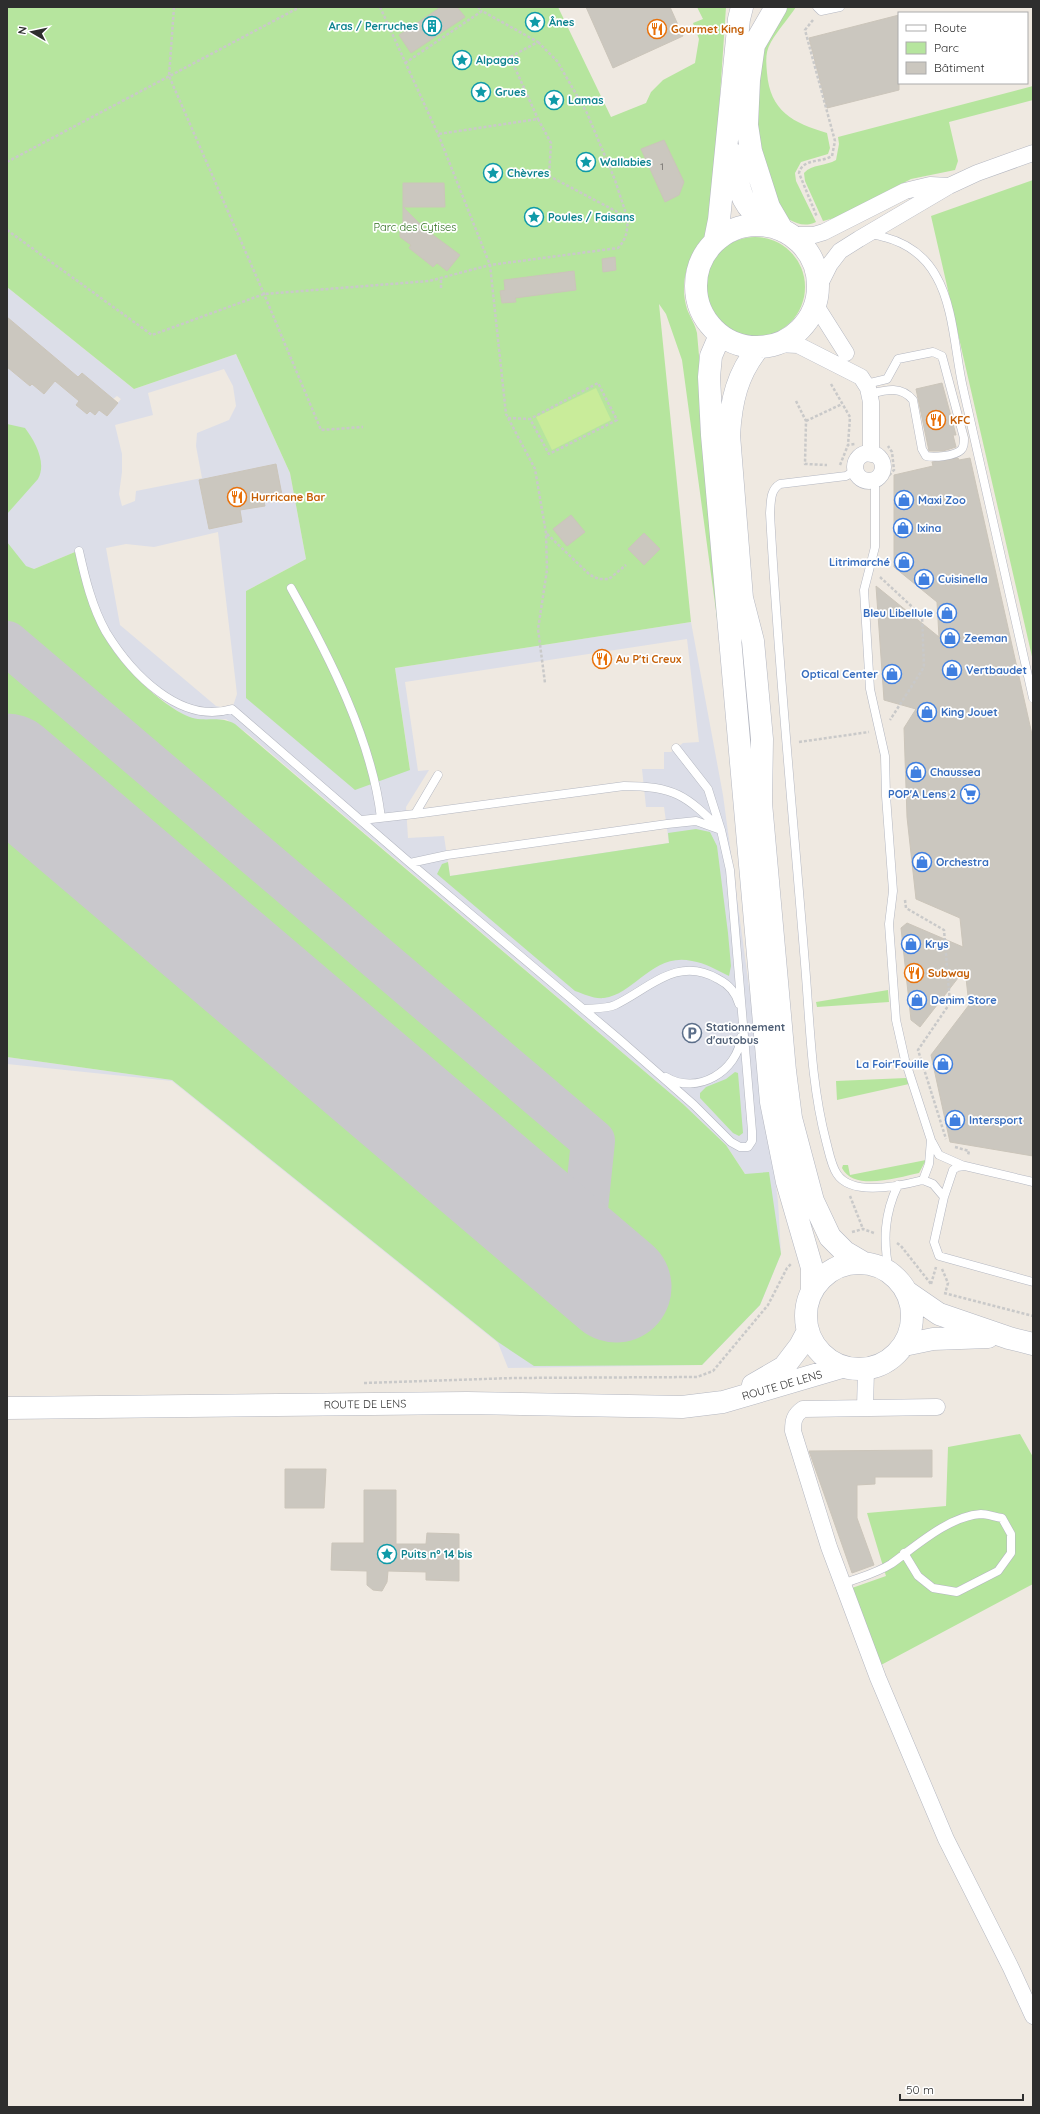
<svg xmlns="http://www.w3.org/2000/svg" width="1040" height="2114" font-family="Quicksand,sans-serif">
	<style>
		.airport { fill: #dcdee8; fill-rule: evenodd }
		.green { fill: #b6e59e }
		.pitch { fill: #c9ec9a }
		.lines { fill: none; stroke-linecap: round; stroke-linejoin: round }
		.taxiway { stroke: #c9c8cc; stroke-width: 44 }
		.runway { stroke: #c9c8cc; stroke-width: 111 }
		.building { fill: #cbc7bf; stroke: #cbc5ba }
		.lane-casing { stroke: #b4b7c1; stroke-width: 9 }
		.street-casing { stroke: #b4b7c1; stroke-width: 17 }
		.secondary-casing { stroke: #b4b7c1; stroke-width: 23 }
		.path { stroke: #c9c9c9; stroke-width: 2.5; stroke-dasharray: 3 2; stroke-linecap: butt }
		.lane { stroke: #fff; stroke-width: 8 }
		.street { stroke: #fff; stroke-width: 16 }
		.secondary { stroke: #fff; stroke-width: 22 }
		.labels { text-anchor: middle; dominant-baseline: central; stroke-width: 3.5; stroke-linejoin: round; paint-order: stroke }
		.number-label { font-size: 9px; fill: #555452 }
		.culture-label { font-size: 11px; font-weight: bold; fill: #0d838f; stroke: #fff; text-anchor: start }
		.food-label { font-size: 11px; font-weight: bold; fill: #c56008; stroke: #fff; text-anchor: start }
		.park-label { font-size: 11px; fill: #2c6e1b; stroke: #fff }
		.shop-label { font-size: 11px; font-weight: bold; fill: #366cbe; stroke: #fff; text-anchor: start }
		.service-label { font-size: 11px; font-weight: bold; fill: #4e5e75; stroke: #fff; text-anchor: start }
		.street-label { font-size: 11px; fill: #2e2e2e; stroke: #fff }
	</style>
	<rect width="100%" height="100%" fill="#efe9e1"/>
	<!-- airport -->
	<path class="airport" d="M 7,287 L 134,389 L 236,354 L 290,473 L 306,559 L 246,591 L 410,769 L 395,668 L 691,622 L 723,795 L 778,1201 L 781,1254 L 760,1305 L 702,1365 L 508,1368 L 498,1343 L 172,1081 L 7,1064 L 7,1057 L 172,1080 L 498,1342 L 745,1174 L 726,1145 L 683,1104 L 247,733 L 226,719 L 208,721 L 191,719 L 171,707 L 148,688 L 119,658 L 101,630 L 75,552 L 34,569 L 7,672 L 7,367 L 30,386 L 32,384 L 44,394 L 55,381 L 79,401 L 76,405 L 87,414 L 90,411 L 99,410 L 107,416 L 121,399 L 117,396 L 113,399 L 82,373 L 78,377 L 7,317 ZM 224,369 L 233,386 L 236,406 L 229,420 L 197,433 L 196,446 L 202,478 L 136,491 L 135,501 L 122,506 L 119,494 L 122,472 L 122,454 L 115,425 L 153,415 L 148,393 ZM 218,532 L 237,694 L 232,709 L 216,706 L 120,625 L 106,548 L 126,544 L 154,547 ZM 687,639 L 699,742 L 683,743 L 671,752 L 664,752 L 664,769 L 642,769 L 646,807 L 664,807 L 669,843 L 450,876 L 444,836 L 408,838 L 406,807 L 429,770 L 418,771 L 405,682 Z"/>
	<!-- green -->
	<path class="green" d="M 7,7 L 558,7 L 611,117 L 646,103 L 651,92 L 663,80 L 695,63 L 699,39 L 693,23 L 703,19 L 697,7 L 726,7 L 711,229 C 690,252 678,279 687,309 C 690,317 695,324 697,333 L 725,649 L 721,648 L 682,360 L 666,314 L 659,304 L 691,622 L 395,668 L 410,770 L 355,790 L 246,698 L 246,591 L 306,559 L 290,473 L 236,354 L 134,389 L 7,287 Z
		M 782,7 L 796,7 C 788,19 778,30 771,42 C 765,52 766,62 767,73 C 770,111 793,123 827,133 L 830,148 L 828,154 L 801,162 L 795,173 L 796,181 L 816,222 C 805,227 798,224 788,219 L 785,222 L 753,143 L 757,46 Z
		M 1033,86 L 1033,100 L 949,122 L 958,161 L 955,170 L 911,179 L 838,217 L 823,221 L 805,181 L 804,173 C 812,164 826,166 836,160 L 839,144 L 838,137 Z
		M 1033,180 L 1033,661 L 931,216 Z
		M705 287a50 50 0 1 1 100 0a50 50 0 1 1-100 0Z
		M 7,424 L 25,428 C 35,441 47,463 38,479 L 7,514 Z
		M 7,542 L 26,566 L 34,569 L 75,552 C 86,577 89,605 101,630 C 115,660 154,699 183,714 C 202,725 217,714 235,724 L 683,1104 L 726,1145 L 745,1174 L 769,1172 L 781,1254 L 760,1305 L 702,1365 L 534,1366 L 498,1342 L 172,1080 L 7,1057 Z
		M 696,829 L 710,832 L 717,846 L 728,933 L 731,966 L 729,976 C 717,970 705,963 692,961 C 653,952 635,994 604,998 C 593,999 584,994 575,991 L 437,874 L 442,864 L 448,862 L 450,876 L 669,843 L 668,833 Z
		M 888,990 L 889,1002 L 817,1007 L 816,1002 Z
		M 735,1072 L 738,1073 L 743,1133 L 739,1136 L 733,1133 L 700,1098 L 700,1093 L 706,1087 L 726,1079 Z
		M 906,1078 L 909,1084 L 837,1100 L 836,1081 Z
		M 926,1160 L 919,1173 C 899,1177 854,1192 842,1168 L 843,1165 L 848,1165 L 850,1175 Z
		M 1020,1434 L 1033,1457 L 1033,1584 L 881,1665 L 852,1588 L 886,1576 L 867,1513 L 946,1506 L 948,1447 Z"/>
	<!-- pitch -->
	<path class="pitch" d="M 596,388 L 611,420 L 552,450 L 536,417 Z"/>
	<g class="lines">
		<!-- taxiway -->
		<path class="taxiway" d="M 7,643 L 593,1141 L 581,1257"/>
		<!-- runway -->
		<path class="runway" d="M 7,769 L 616,1287"/>
	</g>
	<!-- building -->
	<path class="building" d="M 441,7 L 457,7 L 465,17 L 411,53 L 399,35 Z
		M 586,7 L 670,7 L 683,36 L 613,68 Z
		M 899,15 L 899,90 L 827,108 L 809,38 Z
		M 664,140 L 684,182 L 679,195 L 665,202 L 641,149 Z
		M 403,183 L 444,183 L 445,207 L 403,207 Z
		M 403,207 L 425,229 L 460,255 L 447,271 L 437,263 L 433,267 L 409,248 L 411,245 L 400,237 L 400,225 L 403,225 Z
		M 615,257 L 616,270 L 603,272 L 602,259 Z
		M 574,271 L 576,290 L 515,298 L 516,302 L 502,303 L 500,291 L 505,290 L 504,280 Z
		M 7,317 L 78,377 L 82,373 L 118,403 L 107,416 L 99,410 L 95,415 L 90,411 L 87,414 L 76,405 L 79,401 L 55,381 L 44,394 L 32,384 L 30,386 L 7,367 Z
		M 942,383 L 956,435 L 953,435 L 956,447 L 943,451 L 929,451 L 916,389 Z
		M 958,458 L 959,460 L 970,458 L 1033,739 L 1033,1156 L 950,1142 L 931,1055 L 969,1005 L 965,969 L 920,1027 L 911,1020 L 901,928 L 907,923 L 963,947 L 960,918 L 916,899 L 907,817 L 904,728 L 916,709 L 884,700 L 876,586 L 939,637 L 937,602 L 894,567 L 894,475 L 933,466 L 932,462 Z
		M 276,464 L 282,495 L 263,498 L 265,506 L 240,510 L 242,522 L 209,529 L 199,480 Z
		M 571,515 L 585,532 L 567,546 L 553,529 Z
		M 644,533 L 660,549 L 644,565 L 628,549 Z
		M 932,1450 L 932,1477 L 875,1477 L 875,1484 L 857,1485 L 857,1518 L 874,1565 L 852,1573 L 809,1451 Z
		M 285,1469 L 326,1469 L 324,1508 L 285,1508 Z
		M 364,1490 L 396,1490 L 396,1544 L 426,1544 L 427,1533 L 459,1534 L 459,1581 L 426,1580 L 426,1572 L 388,1571 L 387,1582 L 382,1591 L 373,1590 L 367,1585 L 367,1571 L 331,1570 L 332,1543 L 364,1543 Z"/>
	<g class="lines">
		<!-- lane casing -->
		<g class="lane-casing">
			<path id="lane" d="M 817,7 L 821,11 L 840,7
				M 870,235 C 875,234 879,236 884,237 C 907,243 925,256 936,276 C 954,307 955,353 963,388 C 986,491 1010,595 1033,698
				M 866,384 L 887,379 L 898,359 L 933,352 L 942,356 L 964,438 C 964,443 964,447 961,450 C 955,456 934,458 926,456 L 922,449 L 913,400 C 901,385 885,390 869,394
				M 855,471 L 846,476 L 780,484 C 770,490 771,501 770,513 C 778,663 793,814 805,964 C 810,1023 811,1084 826,1141 C 829,1152 831,1165 837,1174 C 852,1197 900,1186 923,1180 L 929,1164 L 931,1140 L 905,1060 L 896,1020 L 889,924 L 893,891 L 886,796 L 885,756 L 870,689 L 864,590 L 875,547 L 875,480
				M 79,551 C 85,578 92,607 106,632 C 131,673 180,725 232,709 L 410,863 L 447,855 L 667,824 L 696,821 L 721,830 L 730,870 L 752,1131 L 752,1141 L 748,1147 L 740,1147 L 731,1142 L 694,1105 L 620,1040 L 410,863
				M 291,588 C 329,656 372,740 381,818
				M 438,775 L 415,814 L 624,786 C 674,786 686,795 721,830 L 708,789 L 676,748
				M 362,820 L 415,814
				M 584,1009 C 593,1008 606,1009 615,1005 C 649,989 677,955 718,979 C 728,984 736,993 739,1004
				M 666,1077 C 697,1096 738,1071 741,1037
				M 932,1142 L 939,1155 L 964,1166
				M 923,1180 L 933,1184 L 944,1197
				M 1033,1182 L 965,1166 L 957,1167 L 953,1170 L 944,1197 L 934,1242 L 939,1256 L 1033,1282
				M 889,1271 C 883,1241 884,1214 898,1185
				M 843,1584 C 858,1578 877,1573 891,1564 C 916,1546 949,1516 981,1514 C 987,1514 995,1517 1002,1518 L 1011,1534 L 1011,1553 L 998,1571 L 957,1592 L 933,1588 L 918,1576 L 904,1553"/>
		</g>
		<!-- street casing -->
		<g class="street-casing">
			<path id="street" d="M 792,235 L 814,235 L 824,232 L 905,191 L 930,185 L 949,186
				M 818,288 L 830,264 L 840,251 L 859,239 L 949,186 L 977,173 L 1033,153
				M 815,304 L 846,353
				M 776,344 L 798,345 L 861,377 L 868,388 L 871,402 L 871,454
				M855 467a14 14 0 1 1 28 0a14 14 0 1 1-28 0Z
				M 937,1407 L 803,1409 C 794,1415 793,1421 793,1431 L 829,1547 L 878,1678 L 946,1839 L 1011,1968 L 1033,2016
				M 865,1408 L 866,1370"/>
		</g>
		<!-- secondary casing -->
		<g class="secondary-casing">
			<path id="secondary" d="M 776,7 L 754,45 L 749,80 L 747,125 L 751,151 L 769,207 L 783,231
				M 733,154 C 739,189 739,207 771,226
				M696 286a61 61 0 1 1 122 0a61 61 0 1 1-122 0Z
				M 715,240 L 719,220 L 739,19 L 742,7
				M 720,335 L 711,356 L 709,377 L 712,435 L 771,1102 L 787,1182 L 812,1268 L 812,1290
				M 759,347 C 737,374 731,401 729,435 L 742,598 L 753,641 L 762,739 L 761,803 L 785,1071 L 791,1118 L 813,1201 L 830,1237 L 845,1252 L 862,1262
				M806 1316a53 53 0 1 1 106 0a53 53 0 1 1-106 0Z
				M 907,1292 L 939,1314 L 1009,1338 L 1033,1344
				M 904,1345 L 933,1339 L 988,1337
				M 753,1385 L 784,1367 L 800,1346 L 808,1331
				M 7,1408 L 467,1403 L 682,1407 L 723,1402 L 842,1367"/>
		</g>
		<!-- path -->
		<path class="path" d="M 174,7 L 169,76 L 264,294 L 321,430 L 363,427
			M 380,7 L 438,134 L 490,265 L 506,414 L 535,469 L 546,533 L 547,570 L 538,629 L 545,683
			M 478,7 L 482,11
			M 813,20 L 805,30 L 835,141 L 832,156 C 821,163 803,158 799,173 L 817,217
			M 538,42 L 557,61 L 587,113 L 615,180 L 627,217
			M 405,63 L 482,11 L 538,42 L 510,57 L 538,119
			M 7,162 L 300,7
			M 7,230 L 152,335 L 264,294 L 429,281 L 490,265 L 618,248 C 627,238 628,230 627,217 L 549,176 L 551,143 L 538,119 L 438,134
			M 441,288 L 441,278
			M 831,384 L 850,417 L 848,445
			M 796,401 L 806,421 L 805,464 L 827,465
			M 508,418 L 530,419 L 549,454 L 617,420 L 598,383 L 530,419
			M 806,421 L 842,404
			M 840,465 L 848,445 L 855,444
			M 886,479 L 894,470 L 892,452 L 888,446
			M 547,534 L 590,575 L 599,579 L 609,579 L 626,565
			M 880,577 L 922,616 L 924,667 L 890,720
			M 799,742 L 869,732
			M 905,900 L 906,908 L 944,930 L 950,1003 L 918,1050 L 946,1139
			M 955,1147 L 969,1151 L 968,1155
			M 850,1196 L 863,1229
			M 852,1232 L 863,1229 L 874,1233
			M 897,1243 L 901,1246 L 931,1284
			M 942,1269 L 948,1283 L 945,1294
			M 931,1284 L 936,1267
			M 944,1293 L 1033,1316
			M 364,1383 L 513,1378 L 697,1377 L 713,1371 L 768,1305 L 787,1268 L 792,1263"/>
		<!-- lane -->
		<use href="#lane" class="lane"/>
		<!-- street -->
		<use href="#street" class="street"/>
		<!-- secondary -->
		<use href="#secondary" class="secondary"/>
	</g>
	<!-- icons -->
	<defs>
		<g id="sight-ring" transform="scale(1)"><circle r="9.5" fill="#fff" stroke="#0f9aa8" stroke-width="1.5"/><path d="M0-6L1.8-2.2L6-1.7L2.9 1.2L3.7 5.4L0 3.3L-3.7 5.4L-2.9 1.2L-6-1.7L-1.8-2.2Z" fill="#0f9aa8"/></g>
		<g id="building-ring" transform="scale(1)"><circle r="9.5" fill="#fff" stroke="#0f9aa8" stroke-width="1.5"/><path d="M-4-6H4V6H1V3H-1V6H-4ZM-2.5-4.3h1.7v1.8h-1.7ZM.8-4.3h1.7v1.8H.8ZM-2.5-1h1.7V.8h-1.7ZM.8-1h1.7V.8H.8Z" fill="#0f9aa8"/></g>
		<g id="restaurant-ring" transform="scale(1)"><circle r="9.5" fill="#fff" stroke="#e8710a" stroke-width="1.5"/><path d="M-5-6h1v4h1v-4h1v4h1v-4h1v5L-1.5 .5V6h-2V.5L-5-1ZM5-6V6H3V1.5H1.5Q1.5-4 5-6Z" fill="#e8710a"/></g>
		<g id="shop-ring" transform="scale(1)"><circle r="9.5" fill="#fff" stroke="#3f7fe0" stroke-width="1.5"/><path d="M-5-2.5h2.3a2.7 3.5 0 0 1 5.4 0H5L5.5 6h-11ZM-1.5-2.5h3a1.5 2.3 0 0 0-3 0Z" fill="#3f7fe0"/></g>
		<g id="supermarket-ring" transform="scale(1)"><circle r="9.5" fill="#fff" stroke="#3f7fe0" stroke-width="1.5"/><path d="M-6-5.5h2.5l.6 2H6L4.5 2H-2.5L-4.4-4H-6ZM-1.5 3.2a1.3 1.3 0 1 0 .1 0ZM3 3.2a1.3 1.3 0 1 0 .1 0Z" fill="#3f7fe0"/></g>
		<g id="parking-ring" transform="scale(1)"><circle r="9.5" fill="#fff" stroke="#5c6f8a" stroke-width="1.5"/><path d="M-3.5-5.5H1a3.5 3.5 0 0 1 0 7H-1V5.5H-3.5ZM-1-3.4V-.6H.8a1.4 1.4 0 0 0 0-2.8Z" fill="#5c6f8a"/></g>
	</defs>
	<g fill-rule="evenodd">
		<use href="#sight-ring" x="535" y="22"/>
		<use href="#building-ring" x="432" y="26"/>
		<use href="#restaurant-ring" x="657" y="29"/>
		<use href="#sight-ring" x="462" y="60"/>
		<use href="#sight-ring" x="481" y="92"/>
		<use href="#sight-ring" x="554" y="100"/>
		<use href="#sight-ring" x="586" y="162"/>
		<use href="#sight-ring" x="493" y="173"/>
		<use href="#sight-ring" x="534" y="217"/>
		<use href="#restaurant-ring" x="936" y="420"/>
		<use href="#restaurant-ring" x="237" y="497"/>
		<use href="#shop-ring" x="904" y="500"/>
		<use href="#shop-ring" x="903" y="528"/>
		<use href="#shop-ring" x="904" y="562"/>
		<use href="#shop-ring" x="924" y="579"/>
		<use href="#shop-ring" x="947" y="613"/>
		<use href="#shop-ring" x="950" y="638"/>
		<use href="#restaurant-ring" x="602" y="659"/>
		<use href="#shop-ring" x="952" y="670"/>
		<use href="#shop-ring" x="892" y="674"/>
		<use href="#shop-ring" x="927" y="712"/>
		<use href="#shop-ring" x="916" y="772"/>
		<use href="#supermarket-ring" x="970" y="794"/>
		<use href="#shop-ring" x="922" y="862"/>
		<use href="#shop-ring" x="911" y="944"/>
		<use href="#restaurant-ring" x="914" y="973"/>
		<use href="#shop-ring" x="917" y="1000"/>
		<use href="#parking-ring" x="692" y="1033"/>
		<use href="#shop-ring" x="943" y="1064"/>
		<use href="#shop-ring" x="955" y="1120"/>
		<use href="#sight-ring" x="387" y="1554"/>
	</g>
	<g class="labels">
		<!-- number labels -->
		<g class="number-label">
			<text x="662" y="166">1</text>
		</g>
		<!-- culture labels -->
		<g class="culture-label">
			<text x="549" y="22">Ânes</text>
			<text x="418" y="26" text-anchor="end">Aras / Perruches</text>
			<text x="476" y="60">Alpagas</text>
			<text x="495" y="92">Grues</text>
			<text x="568" y="100">Lamas</text>
			<text x="600" y="162">Wallabies</text>
			<text x="507" y="173">Chèvres</text>
			<text x="548" y="217">Poules / Faisans</text>
			<text x="401" y="1554">Puits n° 14 bis</text>
		</g>
		<!-- food labels -->
		<g class="food-label">
			<text x="671" y="29">Gourmet King</text>
			<text x="950" y="420">KFC</text>
			<text x="251" y="497">Hurricane Bar</text>
			<text x="616" y="659">Au P'ti Creux</text>
			<text x="928" y="973">Subway</text>
		</g>
		<!-- park labels -->
		<g class="park-label">
			<text x="415" y="227">Parc des Cytises</text>
		</g>
		<!-- shop labels -->
		<g class="shop-label">
			<text x="918" y="500">Maxi Zoo</text>
			<text x="917" y="528">Ixina</text>
			<text x="890" y="562" text-anchor="end">Litrimarché</text>
			<text x="938" y="579">Cuisinella</text>
			<text x="933" y="613" text-anchor="end">Bleu Libellule</text>
			<text x="964" y="638">Zeeman</text>
			<text x="966" y="670">Vertbaudet</text>
			<text x="878" y="674" text-anchor="end">Optical Center</text>
			<text x="941" y="712">King Jouet</text>
			<text x="930" y="772">Chaussea</text>
			<text x="956" y="794" text-anchor="end">POP'A Lens 2</text>
			<text x="936" y="862">Orchestra</text>
			<text x="925" y="944">Krys</text>
			<text x="931" y="1000">Denim Store</text>
			<text x="929" y="1064" text-anchor="end">La Foir'Fouille</text>
			<text x="969" y="1120">Intersport</text>
		</g>
		<!-- service labels -->
		<g class="service-label">
			<text x="706" y="1027">Stationnement<tspan x="706" dy="13">d'autobus</tspan></text>
		</g>
		<!-- street labels -->
		<g class="street-label">
			<text transform="translate(782 1385) rotate(-16)">ROUTE DE LENS</text>
			<text transform="translate(365 1404) rotate(-1)">ROUTE DE LENS</text>
		</g>
	</g>
	<!-- border -->
	<rect width="1040" height="2114" fill="none" stroke="#2e2e2e" stroke-width="16"/>
	<!-- legend -->
	<rect x="898" y="12" width="130" height="72" fill="#ffffff" stroke="#ababab"/>
	<rect x="906" y="25" width="20" height="6" fill="#ffffff" stroke="#ababab"/>
	<text x="934" y="32" font-size="12" fill="#2e2e2e">Route</text>
	<rect x="906" y="42" width="20" height="12" fill="#b6e59e" stroke="#ababab"/>
	<text x="934" y="52" font-size="12" fill="#2e2e2e">Parc</text>
	<rect x="906" y="62" width="20" height="12" fill="#cbc7bf" stroke="#ababab"/>
	<text x="934" y="72" font-size="12" fill="#2e2e2e">Bâtiment</text>
	<!-- north arrow -->
	<g transform="translate(32 32) rotate(279)" stroke="#ffffff" stroke-width="3" paint-order="stroke">
	<path d="M0-3L7 15L0 10L-7 15Z" fill="#2e2e2e"/>
	<text y="-6" font-size="11" font-weight="bold" text-anchor="middle" fill="#2e2e2e">N</text>
	</g>
	<!-- scale -->
	<path d="M900 2094v6h123v-6" fill="none" stroke="#2e2e2e" stroke-width="2"/>
	<text x="906" y="2094" font-size="12" fill="#2e2e2e" stroke="#ffffff" stroke-width="3" paint-order="stroke">50 m</text>
</svg>
